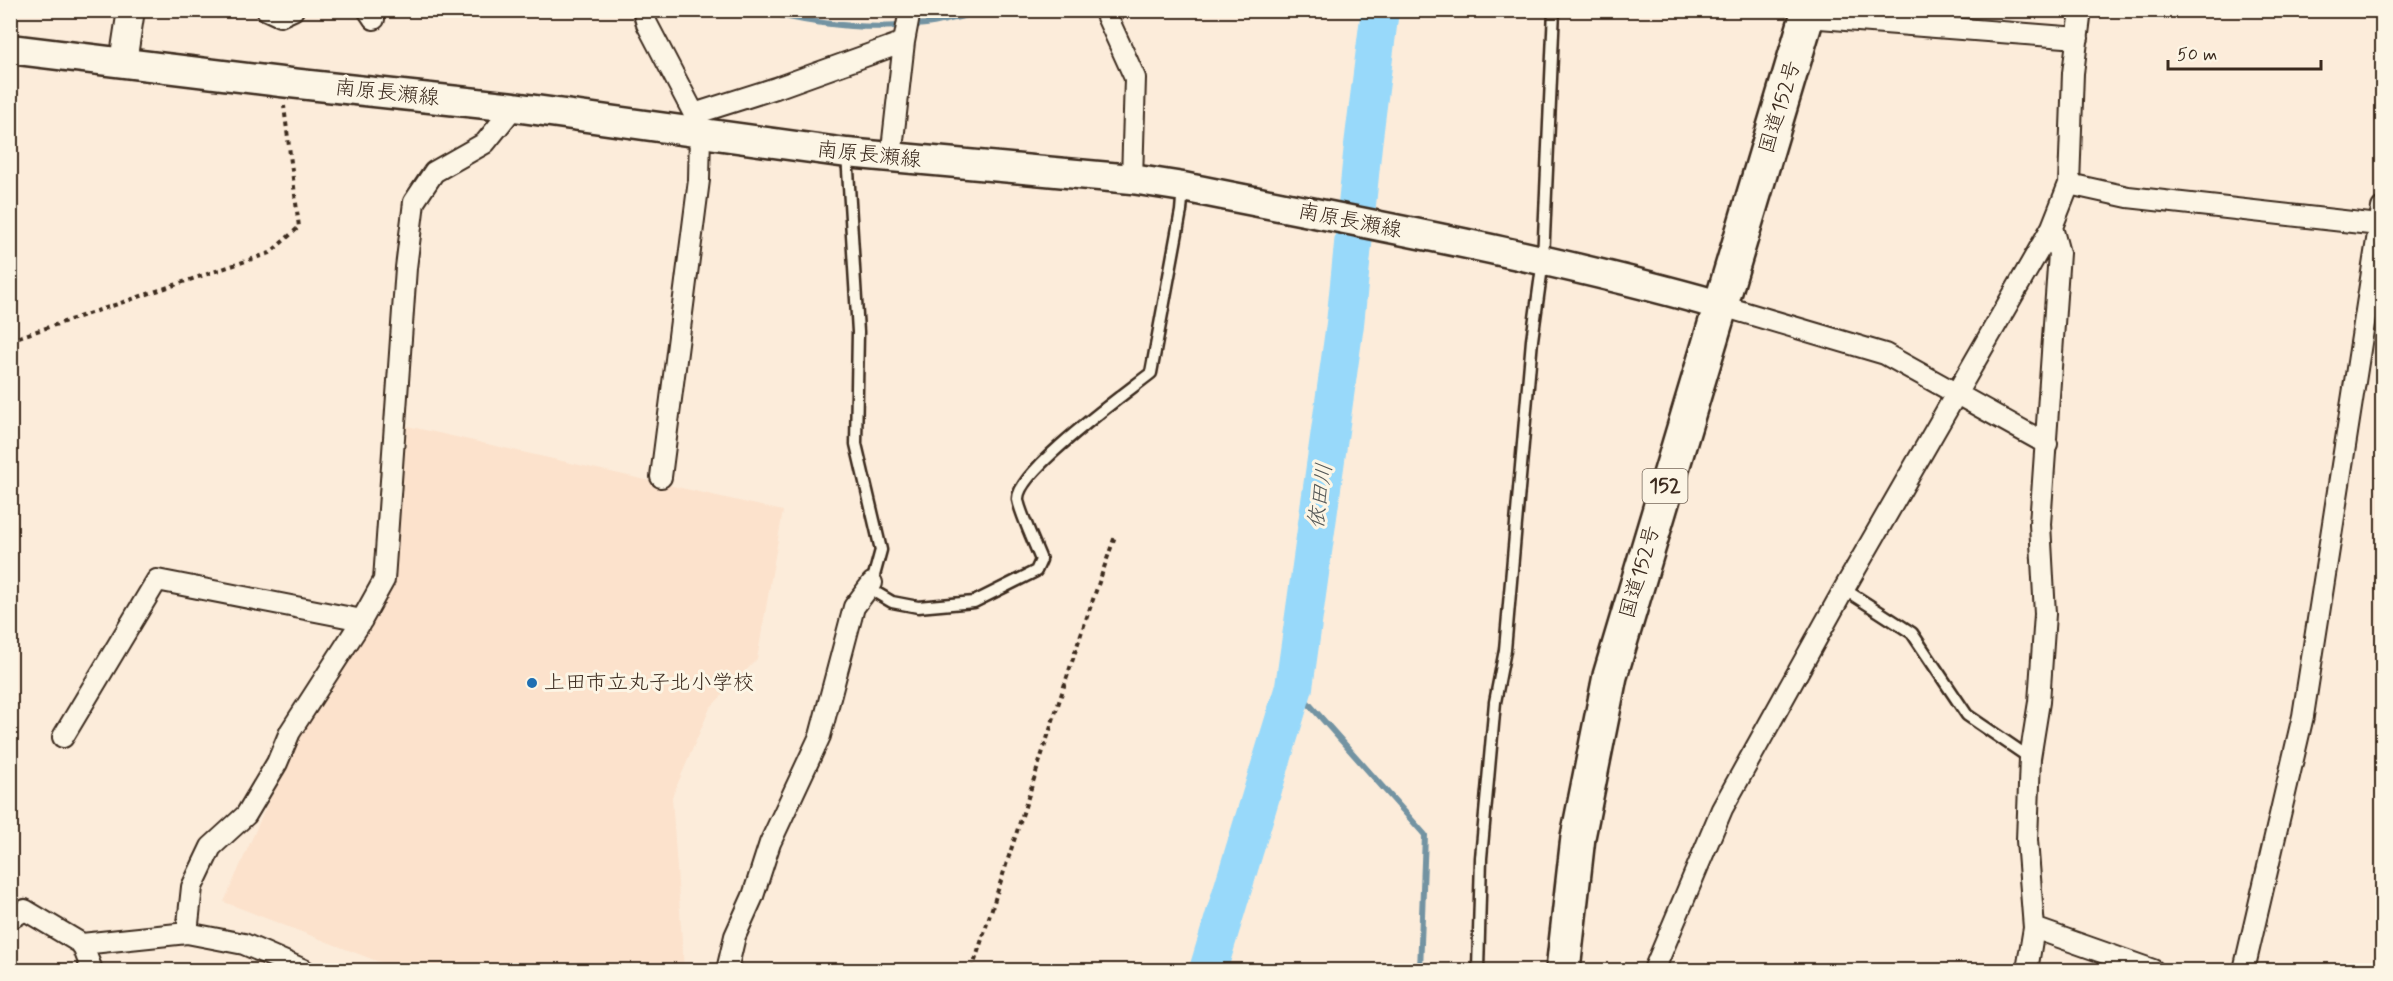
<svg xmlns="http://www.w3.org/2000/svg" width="2393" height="981" font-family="Mynerve,'Klee One',sans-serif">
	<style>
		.built { fill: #fce2cc }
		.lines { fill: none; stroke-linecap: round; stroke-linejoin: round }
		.stream { stroke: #7393a2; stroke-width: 6 }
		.river { stroke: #98d9fa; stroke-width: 38 }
		.service-casing { stroke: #3b2a1e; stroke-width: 15 }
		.minor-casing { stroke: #3b2a1e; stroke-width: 24 }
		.tertiary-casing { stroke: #3b2a1e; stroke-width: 30 }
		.secondary-casing { stroke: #3b2a1e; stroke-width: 33 }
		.trunk-casing { stroke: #3b2a1e; stroke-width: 38 }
		.path { stroke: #3b2a1e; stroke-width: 4; stroke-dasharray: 4.5 4.5; stroke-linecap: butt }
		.service { stroke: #fcf5e5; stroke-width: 10 }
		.minor { stroke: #fcf5e5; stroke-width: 20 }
		.tertiary { stroke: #fcf5e5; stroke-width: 26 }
		.secondary { stroke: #fcf5e5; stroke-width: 28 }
		.trunk { stroke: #fcf5e5; stroke-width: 33 }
		.poi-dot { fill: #1f6fb2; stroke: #fcf5e5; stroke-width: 2 }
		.labels { text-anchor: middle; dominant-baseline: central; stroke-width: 6; stroke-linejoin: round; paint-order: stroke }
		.shield { fill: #fcf5e5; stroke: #75675a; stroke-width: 1.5 }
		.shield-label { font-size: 20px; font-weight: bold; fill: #3b2a1e }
		.street-label { font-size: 21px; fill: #3b2a1e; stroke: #fcf5e5 }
		.poi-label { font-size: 21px; fill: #3b2a1e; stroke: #fcf5e5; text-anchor: start }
		.water-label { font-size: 22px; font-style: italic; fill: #525655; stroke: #fcf5e5 }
	</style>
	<rect width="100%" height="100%" fill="#fcecda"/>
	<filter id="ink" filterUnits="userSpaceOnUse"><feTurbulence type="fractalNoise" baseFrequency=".0167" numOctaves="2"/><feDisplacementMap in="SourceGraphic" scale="12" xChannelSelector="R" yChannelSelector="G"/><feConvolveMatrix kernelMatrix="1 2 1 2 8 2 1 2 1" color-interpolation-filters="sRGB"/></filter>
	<g filter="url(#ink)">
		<!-- built -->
		<path class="built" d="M 407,426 L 783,511 L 757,659 L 710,708 L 672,797 L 684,970 L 394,970 L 382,963 L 224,902 L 296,739 L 395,583 Z"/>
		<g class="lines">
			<!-- stream -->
			<path class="stream" d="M 760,10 C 815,25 870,31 926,24 C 946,21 966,15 985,10
				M 1294,687 L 1425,835 L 1420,970"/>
			<!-- river -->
			<path class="river" d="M 1208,970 L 1294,687 L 1345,324 L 1363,145 L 1380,10"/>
			<!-- service casing -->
			<g class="service-casing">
				<path id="service" d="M 847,154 L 858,332 L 856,444 L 881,550 L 872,583 L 875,592 L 892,602 L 918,607 L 974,602 L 1036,571 L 1041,560 C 1037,549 1018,508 1018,499 C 1017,471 1126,393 1151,373 L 1181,211 L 1183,187
					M 1844,589 L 1912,633 L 1967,715 L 2030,758
					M 1478,970 L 1481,858 L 1495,702 L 1505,650 L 1532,340 L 1543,260 L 1554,10"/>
			</g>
			<!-- minor casing -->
			<g class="minor-casing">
				<path id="minor" d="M 267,10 L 280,16 L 293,10
					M 368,10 L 374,19
					M 643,10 L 647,24 L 694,114 L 700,133 L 699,180 L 661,477
					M 1104,10 L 1135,78 L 1132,179
					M 1807,17 L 2078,38
					M 694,114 L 776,88 L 904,42
					M 891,158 L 904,42 L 910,10
					M 2069,184 L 2128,197 L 2379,225
					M 1719,305 L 1885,354 L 2047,444
					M 63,737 L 157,580 L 362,620
					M 10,919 L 25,910 L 82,944 L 187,933 L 244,944 L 304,970
					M 2034,928 L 2153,970
					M 187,933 L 192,887 L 211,847 L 246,815 L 277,763 L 290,732 L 359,625 L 384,580 L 406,268 L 414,202 L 434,172 L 485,143 L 514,107
					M 82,944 L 92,970
					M 727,970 L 735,936 L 753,896 L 770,843 L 820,736 L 854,607 L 872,583
					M 1654,970 L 1722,809 L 1844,589 L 2052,227 L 2069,184 L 2073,73 L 2081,10
					M 2027,970 L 2034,928 L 2027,840 L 2030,758 L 2039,702 L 2045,614 L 2040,524 L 2059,253 L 2052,227
					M 2244,970 L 2303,716 L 2382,208"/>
			</g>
			<!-- tertiary casing -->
			<g class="tertiary-casing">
				<path id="tertiary" d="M 123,62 L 131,10
					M 2379,225 L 2382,224"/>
			</g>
			<!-- secondary casing -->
			<g class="secondary-casing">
				<path id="secondary" d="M 10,49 L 281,82 L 514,107 L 847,153 L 1132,179 L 1183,187 C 1362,223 1543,255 1719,305"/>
			</g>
			<!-- trunk casing -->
			<g class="trunk-casing">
				<path id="trunk" d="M 1563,970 L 1578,837 L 1610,676 L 1809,10"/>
			</g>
			<!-- path -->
			<path class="path" d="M 10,340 L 270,253 L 299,227 L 284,106
				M 972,970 L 1081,634 L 1115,536"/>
			<!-- service -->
			<use href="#service" class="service"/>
			<!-- minor -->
			<use href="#minor" class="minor"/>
			<!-- tertiary -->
			<use href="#tertiary" class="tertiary"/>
			<!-- secondary -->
			<use href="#secondary" class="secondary"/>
			<!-- trunk -->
			<use href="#trunk" class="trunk"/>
		</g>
	</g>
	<!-- markers -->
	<circle class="poi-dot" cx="532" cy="683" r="6"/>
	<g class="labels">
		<!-- shield labels -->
		<rect class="shield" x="1642.5" y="469" width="45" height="34" rx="4.5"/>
		<g class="shield-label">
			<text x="1665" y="486">152</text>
		</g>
		<!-- street labels -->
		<g class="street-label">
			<text transform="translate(387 93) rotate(6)">南原長瀬線</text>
			<text transform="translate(1780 107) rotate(-73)">国道152号</text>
			<text transform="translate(869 155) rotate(6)">南原長瀬線</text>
			<text transform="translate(1350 221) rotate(11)">南原長瀬線</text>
			<text transform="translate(1640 572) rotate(-74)">国道152号</text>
		</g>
		<!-- poi labels -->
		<g class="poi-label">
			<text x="544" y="683">上田市立丸子北小学校</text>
		</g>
		<!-- water labels -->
		<g class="water-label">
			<text transform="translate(1321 496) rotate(-82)">依田川</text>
		</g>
	</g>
	<!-- margin -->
	<rect width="2393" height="981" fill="none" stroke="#fcf5e5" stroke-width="36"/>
	<rect x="18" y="18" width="2357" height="945" fill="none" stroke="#3b2a1e" stroke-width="2" filter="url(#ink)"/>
	<!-- scale -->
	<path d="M2168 60v9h153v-9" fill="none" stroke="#3b2a1e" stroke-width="3"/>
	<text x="2177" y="60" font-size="18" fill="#3b2a1e" stroke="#fcf5e5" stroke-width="4.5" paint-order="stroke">50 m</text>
</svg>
